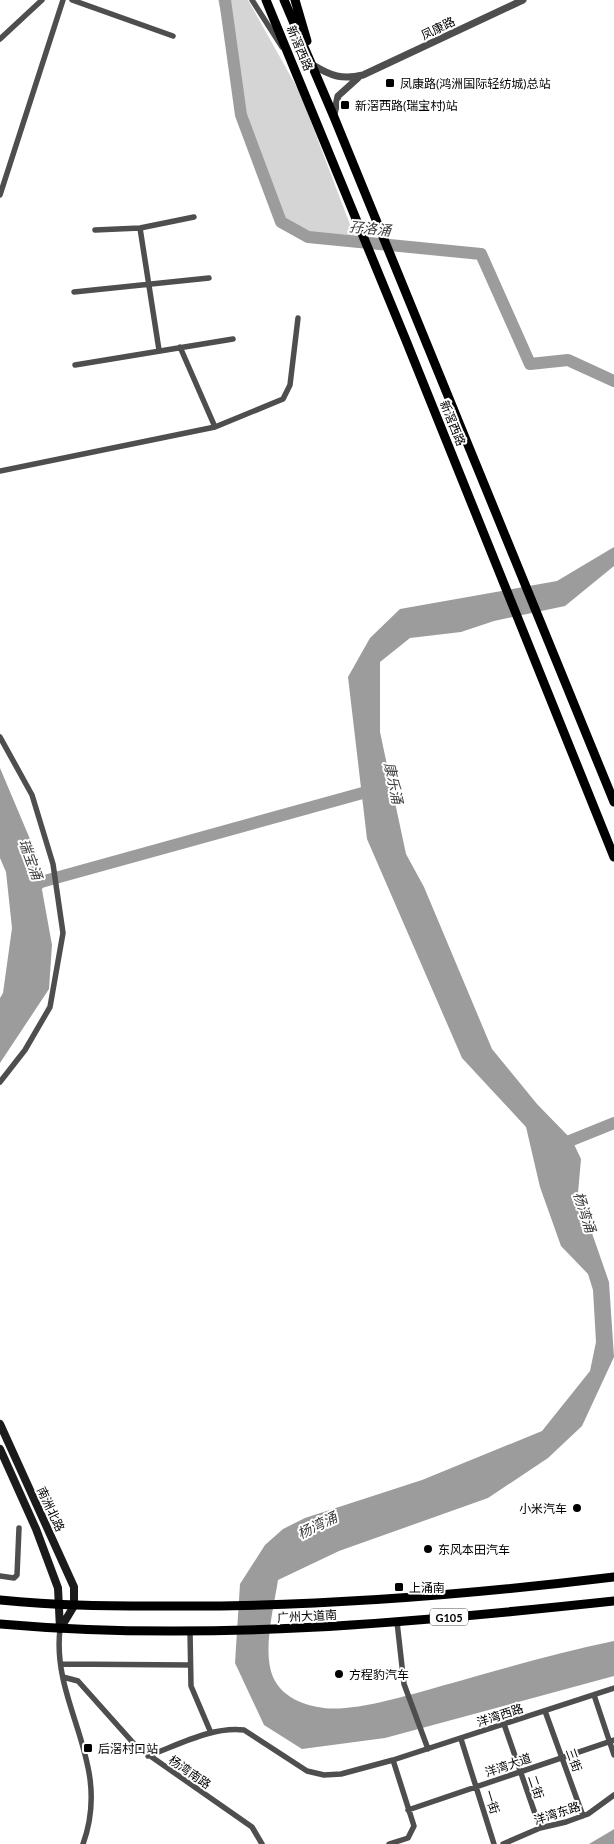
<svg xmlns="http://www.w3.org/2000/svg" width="614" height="1844" font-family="Lato,'Noto Sans SC',sans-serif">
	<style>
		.green { fill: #d5d5d5 }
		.water { fill: #9c9c9c }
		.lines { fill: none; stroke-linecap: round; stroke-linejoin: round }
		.river { stroke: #9c9c9c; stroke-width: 12 }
		.minor { stroke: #4e4e4e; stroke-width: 5.5 }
		.tertiary { stroke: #4e4e4e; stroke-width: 7 }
		.secondary { stroke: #1b1b1b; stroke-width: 8 }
		.trunk { stroke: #000; stroke-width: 9 }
		.poi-dot { fill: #000; stroke: #fff; stroke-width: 2 }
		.labels { text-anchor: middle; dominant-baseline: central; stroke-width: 4; stroke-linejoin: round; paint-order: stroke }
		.shield { fill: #fff; stroke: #4c4c4c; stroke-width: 1 }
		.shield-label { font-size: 11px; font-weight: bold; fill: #000 }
		.street-label { font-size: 12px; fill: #000; stroke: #fff }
		.poi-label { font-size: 12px; fill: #000; stroke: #fff; text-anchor: start }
		.water-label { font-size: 14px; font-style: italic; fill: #3d3d3d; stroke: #fff }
	</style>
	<rect width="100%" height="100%" fill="#fff"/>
	<!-- green -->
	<path class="green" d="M 218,0 L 248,0 L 300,93 L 354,235 L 309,233 L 284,217 L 245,116 Z"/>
	<!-- water -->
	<path class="water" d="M 614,547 L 614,566 L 565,606 L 494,621 L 461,632 L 410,638 L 380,662 L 380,732 L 406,854 L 424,887 L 492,1049 L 537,1104 L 572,1140 L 581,1159 L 578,1193 L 609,1282 L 614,1357 L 582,1426 L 548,1458 L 488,1498 L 339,1551 L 278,1580 C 274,1607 262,1651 273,1677 C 284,1703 320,1711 345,1708 C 380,1705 422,1691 456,1682 C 508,1667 561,1652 614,1641 L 614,1676 L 385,1738 L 302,1749 L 264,1725 L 235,1663 L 240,1584 L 265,1545 L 283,1529 L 305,1518 L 422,1480 L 542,1431 L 590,1371 L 596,1342 L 593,1290 L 588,1274 L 561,1246 L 540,1187 L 526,1127 L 462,1058 L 367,839 L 348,677 L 370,638 L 400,609 L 557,581 Z
		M 0,768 L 35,851 L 52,945 L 49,989 L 0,1063 L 0,998 L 3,993 L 12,928 L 6,872 L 0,858 Z
		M 614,1829 L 614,1844 L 589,1844 L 611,1831 Z"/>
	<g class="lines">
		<!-- river -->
		<path class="river" d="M 225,0 L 241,115 L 281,222 L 308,237 L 481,254 L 530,364 L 568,360 L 614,381
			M 28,892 L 41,882 L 377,789
			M 557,1146 L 614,1123"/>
		<!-- minor -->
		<path class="minor" d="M 72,0 L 173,36
			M 252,0 L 282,47
			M 0,39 L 42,0
			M 0,195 L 63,0
			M 140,228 L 159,350
			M 95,230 L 140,228 L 194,217
			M 74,292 L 209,278
			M 180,347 L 215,427
			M 75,365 L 233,339
			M 0,471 L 215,427 L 283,399 L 290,385 L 298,318
			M 0,737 L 32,795 L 53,864 L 63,933 L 50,1007 L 25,1050 L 0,1082
			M 0,1576 L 14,1578 L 17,1575 L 19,1528
			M 397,1622 L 404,1684 L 428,1749
			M 60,1629 C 51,1705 113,1762 83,1844
			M 190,1631 L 191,1686 L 211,1733
			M 61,1664 L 190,1665
			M 63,1677 L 78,1681 L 136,1746 L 252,1827 L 262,1844
			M 594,1695 L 614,1755
			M 545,1711 L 583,1816
			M 504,1724 L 540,1828
			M 461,1739 L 494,1844
			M 148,1756 C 178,1745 213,1726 244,1730 L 307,1771 L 324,1775 L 341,1774 L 393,1760 L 614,1688
			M 408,1810 L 614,1740
			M 389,1844 L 408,1838 L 414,1826 L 393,1760
			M 503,1844 L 540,1828 L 566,1822 L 588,1814 L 614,1795"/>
		<!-- tertiary -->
		<path class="tertiary" d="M 313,65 C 331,76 342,80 363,75 L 523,0
			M 334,115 L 338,96 L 358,78"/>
		<!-- secondary -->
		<path class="secondary" d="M 0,1424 L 74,1587 L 74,1606 L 60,1629
			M 0,1449 L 36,1529 L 58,1588 L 60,1629"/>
		<!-- trunk -->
		<path class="trunk" d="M 266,0 L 405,338 L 614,857
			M 284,0 L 334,117 L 614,802
			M 295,0 L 307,41
			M 0,1600 C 57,1606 113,1606 170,1606 C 318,1607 467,1595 614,1577
			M 0,1624 C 205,1642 410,1623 614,1601"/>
	</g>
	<!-- markers -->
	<g class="poi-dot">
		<rect x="385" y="78" width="10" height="10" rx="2.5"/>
		<rect x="340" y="100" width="10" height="10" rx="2.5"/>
		<circle cx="577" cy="1508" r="5"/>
		<circle cx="428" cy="1549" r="5"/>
		<rect x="394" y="1582" width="10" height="10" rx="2.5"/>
		<circle cx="339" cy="1674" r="5"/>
		<rect x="83" y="1743" width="10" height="10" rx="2.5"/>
	</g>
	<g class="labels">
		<!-- shield labels -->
		<rect class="shield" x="430" y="1608.5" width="38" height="17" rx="4"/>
		<g class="shield-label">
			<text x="449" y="1617">G105</text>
		</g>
		<!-- street labels -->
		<g class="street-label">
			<text transform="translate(438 28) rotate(-26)">凤康路</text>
			<text transform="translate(300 48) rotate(67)">新滘西路</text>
			<text transform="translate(453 423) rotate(68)">新滘西路</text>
			<text transform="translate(51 1509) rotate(65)">南洲北路</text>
			<text transform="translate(307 1616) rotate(-3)">广州大道南</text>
			<text transform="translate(500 1715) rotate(-18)">洋湾西路</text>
			<text transform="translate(574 1760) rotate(70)">三街</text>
			<text transform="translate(508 1765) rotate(-19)">洋湾大道</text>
			<text transform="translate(190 1772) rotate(35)">杨湾南路</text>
			<text transform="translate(536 1787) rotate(71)">二街</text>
			<text transform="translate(492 1802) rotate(73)">一街</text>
			<text transform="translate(557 1813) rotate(-18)">洋湾东路</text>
		</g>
		<!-- poi labels -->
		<g class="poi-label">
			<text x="400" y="83">凤康路(鸿洲国际轻纺城)总站</text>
			<text x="355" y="105">新滘西路(瑞宝村)站</text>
			<text x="567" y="1508" text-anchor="end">小米汽车</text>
			<text x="438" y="1549">东风本田汽车</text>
			<text x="409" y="1587">上涌南</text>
			<text x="349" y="1674">方程豹汽车</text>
			<text x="98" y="1748">后滘村口站</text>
		</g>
		<!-- water labels -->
		<g class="water-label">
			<text transform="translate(370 228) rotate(6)">孖洛涌</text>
			<text transform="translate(394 783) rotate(78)">康乐涌</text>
			<text transform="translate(31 859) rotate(70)">瑞宝涌</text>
			<text transform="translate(585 1212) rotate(72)">杨湾涌</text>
			<text transform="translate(317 1525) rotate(-26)">杨湾涌</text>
		</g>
	</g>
</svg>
